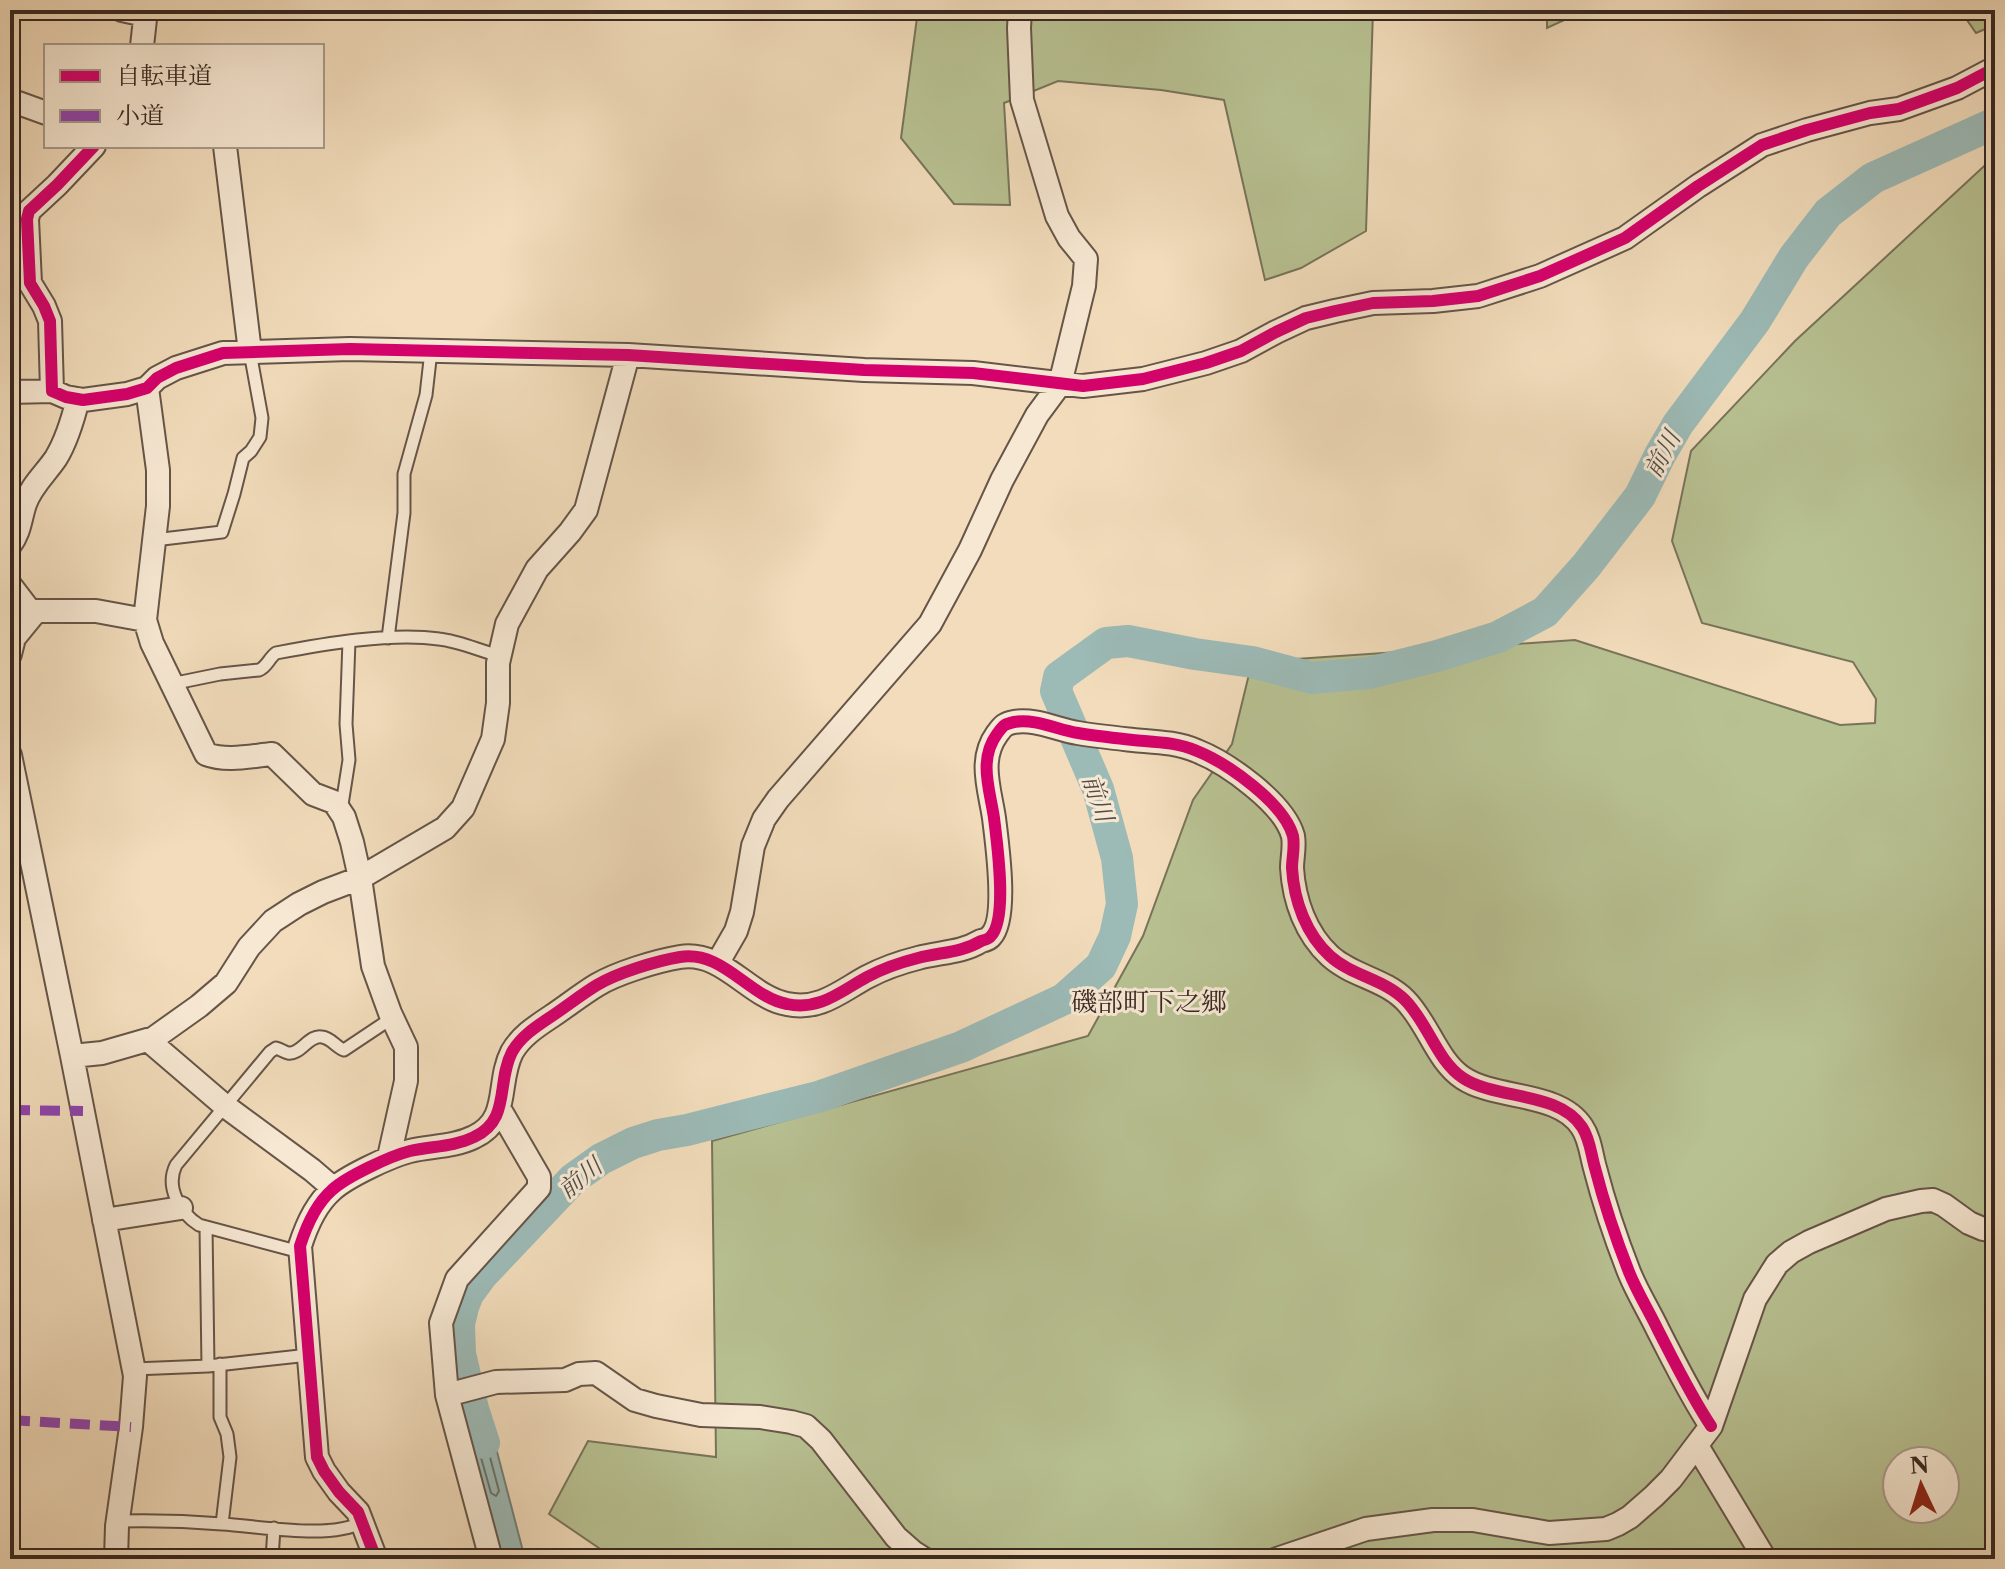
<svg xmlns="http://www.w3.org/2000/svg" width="2005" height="1569" font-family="'Libre Caslon Text','Noto Serif JP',serif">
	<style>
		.green { fill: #b8c192; stroke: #78745a; stroke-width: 2; fill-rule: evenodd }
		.water { fill: #9cbab6; stroke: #74807b; stroke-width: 2 }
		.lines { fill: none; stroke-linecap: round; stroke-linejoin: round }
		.shore { stroke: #6a716c; stroke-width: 2 }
		.river { stroke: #9cbab6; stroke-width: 32 }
		.service-casing { stroke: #665548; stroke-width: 15 }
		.minor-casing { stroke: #665548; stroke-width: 26 }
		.service { stroke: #f7e8d3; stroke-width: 11 }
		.minor { stroke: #f7e8d3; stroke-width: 22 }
		.quiet { stroke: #8e44ad; stroke-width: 10; stroke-dasharray: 20 10; stroke-linecap: butt }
		.cycleway-casing { stroke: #f7e8d3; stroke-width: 17 }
		.cycleway { stroke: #d6006c; stroke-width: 12 }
		.labels { text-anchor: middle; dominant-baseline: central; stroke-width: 6; stroke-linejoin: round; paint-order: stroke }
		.water-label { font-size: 24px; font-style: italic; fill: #504c47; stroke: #f7e8d3 }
		.quarter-label { font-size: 26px; fill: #372822; stroke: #f7e8d3 }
	</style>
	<rect width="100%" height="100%" fill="#f2dcbb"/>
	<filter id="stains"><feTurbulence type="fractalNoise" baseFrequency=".0025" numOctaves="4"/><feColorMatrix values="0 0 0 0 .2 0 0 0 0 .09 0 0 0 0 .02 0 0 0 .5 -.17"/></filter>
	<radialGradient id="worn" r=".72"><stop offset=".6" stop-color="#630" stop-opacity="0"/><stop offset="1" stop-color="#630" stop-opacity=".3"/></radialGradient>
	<!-- green -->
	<path class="green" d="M 918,10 L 1373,10 L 1366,231 L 1301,268 L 1265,280 L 1224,100 L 1161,90 L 1058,81 L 1004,103 L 1010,205 L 954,204 L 901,138 Z
		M 1547,10 L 1586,10 L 1547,28 Z
		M 1960,10 L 1995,10 L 1995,25 L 1976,33 Z
		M 1995,156 L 1995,1559 L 615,1559 L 549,1514 L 588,1441 L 716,1457 L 712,1141 L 1088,1036 L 1143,936 L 1193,800 L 1232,744 L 1252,662 L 1575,640 L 1840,725 L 1875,723 L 1876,699 L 1853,662 L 1702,623 L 1672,541 L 1691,451 L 1795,341 ZM 1897,1461 L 1945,1461 L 1945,1509 L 1897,1509 Z"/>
	<!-- water -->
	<path class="water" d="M 483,1398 L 525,1559 L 501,1559 L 458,1405 Z"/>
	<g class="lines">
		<!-- shore -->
		<path class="shore" d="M 476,1409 L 478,1412 L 499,1491 L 496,1496 L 491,1493 L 469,1415 L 471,1410 Z"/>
		<!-- river -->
		<path class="river" d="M 484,1443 L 473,1409 L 460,1354 L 459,1324 L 463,1307 L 468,1294 L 482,1275 L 573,1179 L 601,1159 L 633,1143 L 658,1135 L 687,1130 L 818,1097 L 961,1047 L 1064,999 L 1101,966 L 1115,936 L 1122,904 L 1117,858 L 1098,789 L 1056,691 L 1059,677 L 1106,643 L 1128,641 L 1195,654 L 1252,662 L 1312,678 L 1369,673 L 1437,656 L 1498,637 L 1545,612 L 1586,566 L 1640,496 L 1660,455 L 1678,424 L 1755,321 L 1794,257 L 1828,213 L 1873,178 L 1995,123"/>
		<!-- service casing -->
		<g class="service-casing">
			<path id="service" d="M 154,540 L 222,532 L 234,494 L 243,458 L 251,451 L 260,437 L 262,418 L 250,352
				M 388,638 L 404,513 L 404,474 L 426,395 L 431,351
				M 171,684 L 220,674 L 259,670 C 267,667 269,658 276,653 C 323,644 392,632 439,639 C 459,641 480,651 500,656
				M 341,811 L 349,760 L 346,724 L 349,641
				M 206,1227 L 208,1366
				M 300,1252 L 199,1225 C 180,1213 165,1187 176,1165 L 270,1052 L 276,1048 C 280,1049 284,1052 288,1053 C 301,1055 309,1034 322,1037 C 331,1038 336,1047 344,1050 L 392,1018
				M 220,1364 L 220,1417 L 227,1434 L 230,1457 L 222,1524
				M 134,1369 L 208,1366 L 309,1355
				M 117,1521 C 153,1520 187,1521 222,1524 C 259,1526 331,1540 362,1522
				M 272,1559 L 274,1528"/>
		</g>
		<!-- minor casing -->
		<g class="minor-casing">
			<path id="minor" d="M 122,10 L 145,15
				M 142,46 L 146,10
				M 10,100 L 46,113
				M 94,146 L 57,185 L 29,211 L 27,219 L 30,283 L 44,306 L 50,321 L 52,391 L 66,397 L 83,400 L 127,394 L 147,388 L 157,378 L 176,368 L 223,353 L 350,349 L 628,355 L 864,370 L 973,373 L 1083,386 L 1143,379 L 1206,363 L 1241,351 L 1276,332 L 1306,318 L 1335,311 L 1373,303 L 1433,301 L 1478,296 L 1540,276 L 1625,238 L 1698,186 L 1762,145 L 1807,130 L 1870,113 L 1899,109 L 1957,88 L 1995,68
				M 225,146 L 250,352
				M 147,388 L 158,470 L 158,506 L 145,620 L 152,643 L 206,754 C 227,762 251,756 272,754 L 313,794 L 334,802 L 344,817 L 352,842 L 360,878 L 373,966 L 390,1013 L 406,1047 L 406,1081 L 389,1157
				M 10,392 L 52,391
				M 10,545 C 20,532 20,519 25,504 C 31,486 46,473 56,458 C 67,440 73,419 78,399
				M 10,585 L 33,615
				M 10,654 L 14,638 L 36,611 L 96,611 L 145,620
				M 10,755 L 72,1056 L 135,1376 L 131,1427 L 117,1526 L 116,1559
				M 717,964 L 736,931 L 742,912 L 753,846 L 764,819 L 778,799 L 930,624 L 970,550 L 1002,480 L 1037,415 L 1060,384 L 1084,286 L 1086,259 L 1069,238 L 1057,216 L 1022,100 L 1019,28 L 1020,10
				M 148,1040 L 225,1106 L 312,1170 L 333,1188
				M 72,1056 L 102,1053 L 154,1038 L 199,1006 L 226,983 L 249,947 L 273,921 L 299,904 L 323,892 L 360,878 L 445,828 L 463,808 L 493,739 L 498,703 L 498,663 L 507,624 L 537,569 L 570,532 L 586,510 L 628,355
				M 104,1220 L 181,1208
				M 447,1395 L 496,1382 L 565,1380 L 579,1374 L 596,1373 L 635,1400 L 656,1406 L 701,1415 L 760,1417 L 791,1422 L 806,1426 L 821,1440 L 896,1537 L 913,1552 L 924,1559
				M 1697,1446 L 1765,1559
				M 376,1559 L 358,1512 L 339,1492 L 324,1471 L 317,1457 L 300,1246 C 306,1227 316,1204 332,1190 C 346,1177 390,1156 410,1151 C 431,1146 454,1147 474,1137 C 511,1120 496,1083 512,1052 C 521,1036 537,1026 552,1016 C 567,1006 582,994 597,985 C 617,973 656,961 680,957 C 723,950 749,997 787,1004 C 820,1011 841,991 867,977 C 882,969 902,962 918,958 C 940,952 961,953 981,941 C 985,940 989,939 991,936 C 1008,918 997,843 994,818 C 990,790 978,760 997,734 C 1003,726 1004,724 1014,722 C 1035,718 1058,730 1078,733 C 1096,736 1115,738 1133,740 C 1155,742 1176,742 1197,751 C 1227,763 1284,803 1293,836 C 1295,847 1292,858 1292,868 C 1294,901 1306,934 1330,956 C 1352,976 1384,979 1405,1000 C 1428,1023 1437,1061 1463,1078 C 1496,1100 1559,1091 1582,1127 C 1590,1139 1591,1154 1595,1168 C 1604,1203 1616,1239 1629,1272 C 1637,1292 1649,1311 1658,1330 C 1675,1363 1691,1396 1711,1426
				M 491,1559 L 447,1395 L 441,1323 L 457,1279 L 539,1188 L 539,1177 L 499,1108
				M 1277,1559 L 1366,1529 L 1433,1520 L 1473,1520 L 1549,1533 L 1606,1529 L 1618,1524 L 1630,1517 L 1654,1496 L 1671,1479 L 1711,1426 L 1755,1299 L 1777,1264 L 1791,1252 L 1809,1242 L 1886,1209 L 1921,1201 L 1933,1200 L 1944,1205 L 1969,1223 L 1983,1229 L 1995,1231"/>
		</g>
		<!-- service -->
		<use href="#service" class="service"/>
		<!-- minor -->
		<use href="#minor" class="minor"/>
		<!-- quiet -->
		<path class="quiet" d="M 10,1110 L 83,1111
			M 10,1420 L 131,1427"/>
		<!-- cycleway casing -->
		<g class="cycleway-casing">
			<path id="cycleway" d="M 94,146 L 57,185 L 29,211 L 27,219 L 30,283 L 44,306 L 50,321 L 52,391 L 66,397 L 83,400 L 127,394 L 147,388 L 157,378 L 176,368 L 223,353 L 350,349 L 628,355 L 864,370 L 973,373 L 1083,386 L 1143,379 L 1206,363 L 1241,351 L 1276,332 L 1306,318 L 1335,311 L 1373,303 L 1433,301 L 1478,296 L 1540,276 L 1625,238 L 1698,186 L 1762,145 L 1807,130 L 1870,113 L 1899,109 L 1957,88 L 1995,68
				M 376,1559 L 358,1512 L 339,1492 L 324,1471 L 317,1457 L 300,1246 C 306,1227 316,1204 332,1190 C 346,1177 390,1156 410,1151 C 431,1146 454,1147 474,1137 C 511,1120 496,1083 512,1052 C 521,1036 537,1026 552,1016 C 567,1006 582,994 597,985 C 617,973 656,961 680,957 C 723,950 749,997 787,1004 C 820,1011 841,991 867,977 C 882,969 902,962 918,958 C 940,952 961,953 981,941 C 985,940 989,939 991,936 C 1008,918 997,843 994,818 C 990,790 978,760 997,734 C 1003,726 1004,724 1014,722 C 1035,718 1058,730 1078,733 C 1096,736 1115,738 1133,740 C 1155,742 1176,742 1197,751 C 1227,763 1284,803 1293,836 C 1295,847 1292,858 1292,868 C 1294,901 1306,934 1330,956 C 1352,976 1384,979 1405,1000 C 1428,1023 1437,1061 1463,1078 C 1496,1100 1559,1091 1582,1127 C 1590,1139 1591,1154 1595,1168 C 1604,1203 1616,1239 1629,1272 C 1637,1292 1649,1311 1658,1330 C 1675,1363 1691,1396 1711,1426"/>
		</g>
		<!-- cycleway -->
		<use href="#cycleway" class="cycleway"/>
	</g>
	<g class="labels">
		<!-- water labels -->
		<g class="water-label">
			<text transform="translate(1662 454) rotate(-62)">前川</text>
			<text transform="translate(1098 798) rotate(71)">前川</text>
			<text transform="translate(580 1178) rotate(-39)">前川</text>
		</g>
		<!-- quarter labels -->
		<g class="quarter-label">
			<text x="1149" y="1002">磯部町下之郷</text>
		</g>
	</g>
	<!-- margin -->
	<rect width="2005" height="1569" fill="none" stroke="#f2dcbb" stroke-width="40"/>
	<rect x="12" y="12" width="1981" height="1545" fill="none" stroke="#372822" stroke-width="4"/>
	<rect x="20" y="20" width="1965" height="1529" fill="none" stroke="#372822" stroke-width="2"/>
	<!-- legend -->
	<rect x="44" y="44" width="280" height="104" fill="#f7e8d3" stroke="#aa9b8c" stroke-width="2"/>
	<rect x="60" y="70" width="40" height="12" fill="#d6006c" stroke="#aa9b8c" stroke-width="2"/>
	<text x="116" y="84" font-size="24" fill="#372822">自転車道</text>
	<rect x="60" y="110" width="40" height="12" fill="#8e44ad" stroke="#aa9b8c" stroke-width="2"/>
	<text x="116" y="124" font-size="24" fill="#372822">小道</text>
	<!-- north arrow -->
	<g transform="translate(1921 1485) rotate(356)"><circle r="38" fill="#f7e8d3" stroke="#aa9b8c" stroke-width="2"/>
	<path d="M0-6L14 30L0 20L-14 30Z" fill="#8f2418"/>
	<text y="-12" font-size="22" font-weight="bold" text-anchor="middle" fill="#372822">N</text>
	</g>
	<rect width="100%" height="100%" filter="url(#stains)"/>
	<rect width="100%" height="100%" fill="url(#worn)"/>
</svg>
